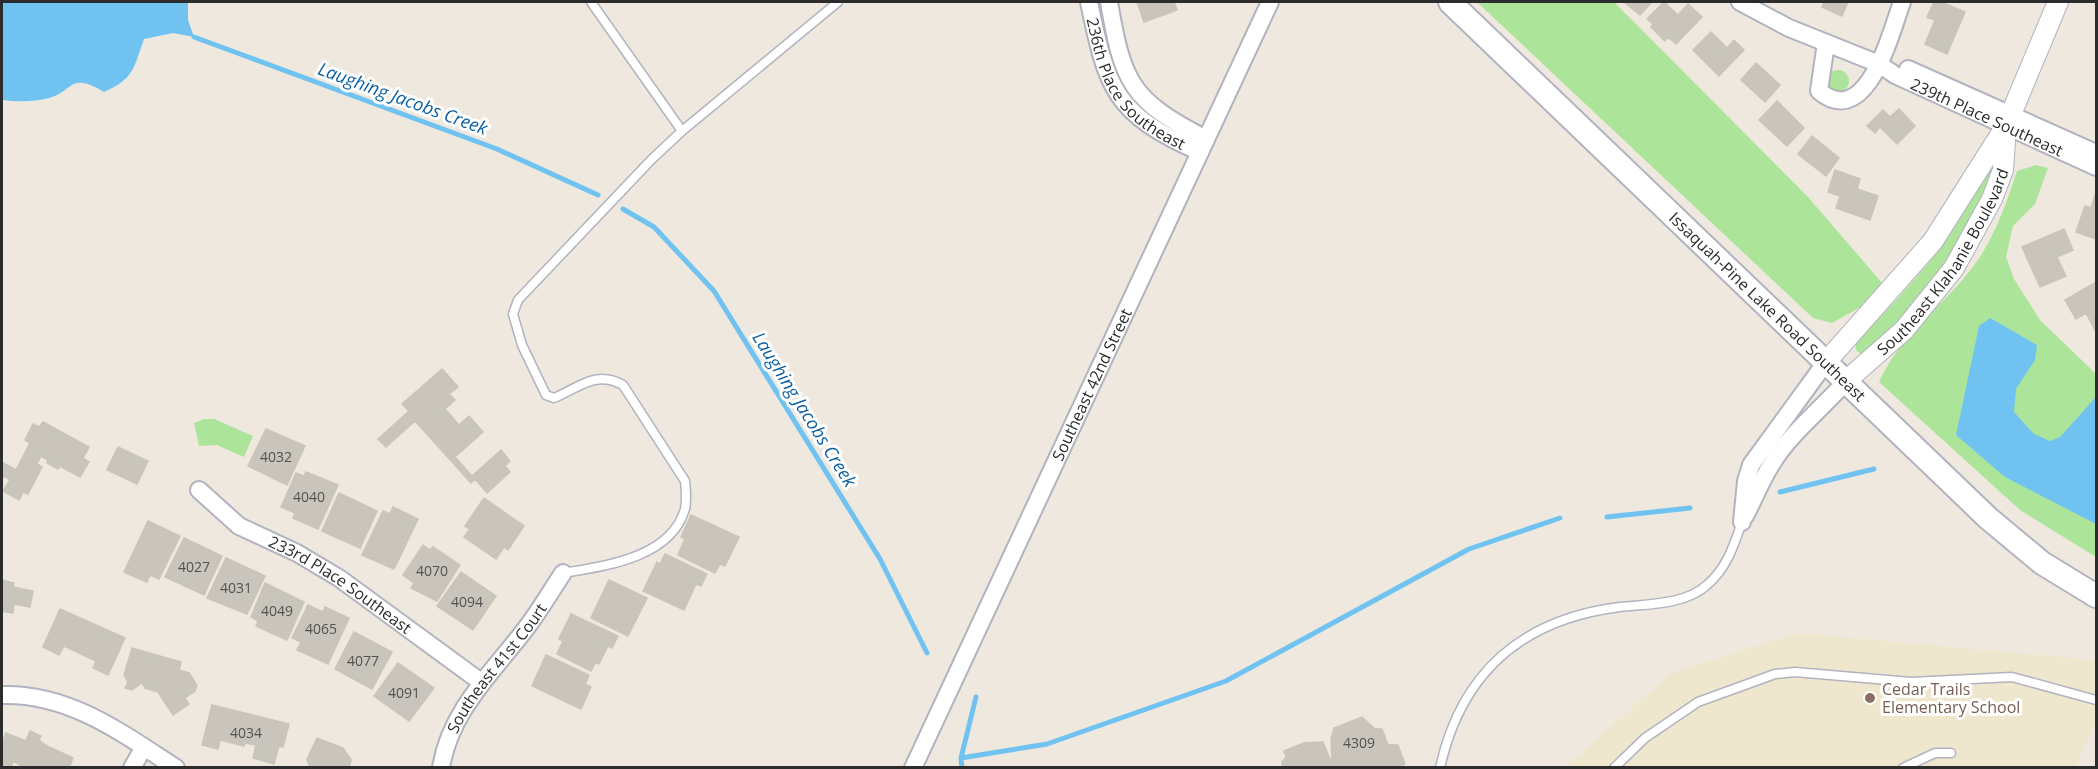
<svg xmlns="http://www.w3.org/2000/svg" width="2098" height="769" font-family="'Open Sans',sans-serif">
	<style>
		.education { fill: #efe7cd }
		.green { fill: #ace59a }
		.water { fill: #70c3f1 }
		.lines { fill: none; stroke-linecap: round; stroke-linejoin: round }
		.stream { stroke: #70c3f1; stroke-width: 5 }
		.building { fill: #c9c5bd; stroke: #c9c5b7; stroke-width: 1.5 }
		.service-casing { stroke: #b2b3c0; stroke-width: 11 }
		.minor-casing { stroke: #b2b3c0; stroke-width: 20 }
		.tertiary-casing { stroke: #b2b3c0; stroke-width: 22 }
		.secondary-casing { stroke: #b2b3c0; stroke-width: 26 }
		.service { stroke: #fff; stroke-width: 8 }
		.minor { stroke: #fff; stroke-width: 16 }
		.tertiary { stroke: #fff; stroke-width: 20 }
		.secondary { stroke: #fff; stroke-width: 22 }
		.education-dot { fill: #8d6e63; stroke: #fff; stroke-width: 2 }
		.labels { text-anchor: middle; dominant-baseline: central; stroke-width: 6; stroke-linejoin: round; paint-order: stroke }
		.number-label { font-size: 14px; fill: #535250 }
		.street-label { font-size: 16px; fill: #2c2c2c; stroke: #fff }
		.education-label { font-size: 16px; fill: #785e54; stroke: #fff; text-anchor: start }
		.water-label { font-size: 18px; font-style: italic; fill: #0b5fa1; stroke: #fff }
	</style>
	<rect width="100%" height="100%" fill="#eee8de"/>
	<!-- education -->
	<path class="education" d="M 1797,633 L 2096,660 L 2096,723 L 2076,767 L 1564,768 L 1672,673 Z"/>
	<!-- green -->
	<path class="green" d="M 1477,2 L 1614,2 L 1808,197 L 1889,291 L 1832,323 L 1813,318 Z
		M1827 81a11 11 0 1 1 22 0a11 11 0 1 1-22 0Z
		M 1996,159 C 1981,216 1938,289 1898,332 C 1889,342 1876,350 1865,358 L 1856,350 L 1855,341 C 1893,306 1930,265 1958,222 C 1971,202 1980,176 1996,159 Z
		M 2036,165 L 2048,168 L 2035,204 L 2013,226 L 2006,257 L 2014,279 L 2040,320 L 2096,374 L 2096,557 L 2020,510 L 1879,382 C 1902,330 1954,300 1983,252 C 1998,227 2008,199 2017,171 Z
		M 204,419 L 214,419 L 253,436 L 244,457 L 217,445 L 199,446 L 194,423 Z"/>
	<!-- water -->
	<path class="water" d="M 2,2 L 188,2 L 188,20 L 194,37 L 173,33 L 144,39 C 133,69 135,78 104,92 C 68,71 74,92 49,98 C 34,102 17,102 2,100 Z
		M 1990,318 L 2037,345 L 2035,360 L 2016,389 L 2014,412 L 2034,434 L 2050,441 L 2060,437 L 2096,397 L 2096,524 L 2005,477 L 1956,435 L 1979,326 Z"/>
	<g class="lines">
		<!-- stream -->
		<path class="stream" d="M 194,37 L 497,149 L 598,195
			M 623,209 L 654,227 L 714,291 L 880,559 L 927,653
			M 1780,492 L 1874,469
			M 1607,517 L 1690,508
			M 961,758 L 1047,744 L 1226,681 L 1469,549 L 1560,518
			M 962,768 L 961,758 L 976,697"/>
	</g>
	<!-- building -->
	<path class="building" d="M 1137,2 L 1174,2 L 1177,10 L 1144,22 Z
		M 1624,2 L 1652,2 L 1640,15 Z
		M 1664,2 L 1678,15 L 1688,4 L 1702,17 L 1676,44 L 1668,37 L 1665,41 L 1651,27 L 1653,24 L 1647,19 Z
		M 1824,2 L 1848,2 L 1842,16 L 1822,7 Z
		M 1934,2 L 1941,2 L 1965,12 L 1947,54 L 1925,44 L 1935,20 L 1927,17 Z
		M 1711,32 L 1727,48 L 1734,40 L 1744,50 L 1719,76 L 1693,50 Z
		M 1756,63 L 1780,85 L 1765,102 L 1741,80 Z
		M 1777,101 L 1804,128 L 1787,146 L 1759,120 Z
		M 1899,109 L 1915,126 L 1897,144 L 1880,127 L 1875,133 L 1867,126 L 1883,110 L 1890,117 Z
		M 1812,136 L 1839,158 L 1826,176 L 1798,154 Z
		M 1835,170 L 1860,179 L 1857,189 L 1878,196 L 1870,220 L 1836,208 L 1840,196 L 1828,192 Z
		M 2095,195 L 2096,196 L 2096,239 L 2076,232 L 2085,206 L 2091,208 Z
		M 2064,229 L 2073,250 L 2057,257 L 2066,276 L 2040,287 L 2022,247 Z
		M 2096,282 L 2096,332 L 2086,313 L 2076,319 L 2065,300 Z
		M 442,369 L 458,387 L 449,394 L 455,400 L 445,409 L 459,425 L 469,416 L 483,432 L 455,457 L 472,476 L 501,450 L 510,461 L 505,466 L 510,472 L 487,493 L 475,479 L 471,483 L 415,421 L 386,447 L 378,439 L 409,411 L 402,404 Z
		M 43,422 L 89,447 L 83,458 L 89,462 L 80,477 L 60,466 L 58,469 L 47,463 L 48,460 L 41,456 L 37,464 L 42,467 L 28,494 L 23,492 L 19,500 L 3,491 L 10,480 L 4,476 L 2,480 L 2,462 L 16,470 L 30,443 L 25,440 L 33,424 L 39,427 Z
		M 266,429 L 305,446 L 287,485 L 248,466 Z
		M 118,447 L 148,461 L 137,484 L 107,470 Z
		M 306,472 L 338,485 L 318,529 L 293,518 L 295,513 L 281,507 L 296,473 L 304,476 Z
		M 339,493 L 377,511 L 360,548 L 322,531 Z
		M 484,498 L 524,526 L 508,550 L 504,547 L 496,559 L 464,537 L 470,529 L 465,526 Z
		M 393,507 L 418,519 L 394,569 L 362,555 L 383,511 L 390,514 Z
		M 691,515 L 739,537 L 725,566 L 720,564 L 715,573 L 678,555 L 685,539 L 681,537 Z
		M 148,521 L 180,536 L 159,579 L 150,575 L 147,582 L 124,572 Z
		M 184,538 L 222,556 L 204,595 L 165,577 Z
		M 423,545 L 430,550 L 433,547 L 460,565 L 437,601 L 411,588 L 414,583 L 403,575 Z
		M 665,554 L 707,574 L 701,586 L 696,584 L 684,610 L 643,591 L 657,562 L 660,564 Z
		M 226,558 L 265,576 L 247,614 L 207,598 Z
		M 461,572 L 496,596 L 473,630 L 437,606 Z
		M 2,580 L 14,583 L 13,587 L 33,591 L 30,607 L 14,604 L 13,613 L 2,611 Z
		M 609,580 L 647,598 L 628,636 L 591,618 Z
		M 265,583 L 304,602 L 287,640 L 256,626 L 258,621 L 251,617 Z
		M 308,605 L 323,612 L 325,607 L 349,618 L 328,664 L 297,650 L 301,642 L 292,638 Z
		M 60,609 L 125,638 L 108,675 L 93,668 L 96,661 L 64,646 L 59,655 L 43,647 Z
		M 571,614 L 618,636 L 612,648 L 608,646 L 599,664 L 595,663 L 591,671 L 557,654 L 563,641 L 559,639 Z
		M 354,632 L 392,652 L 372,689 L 335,669 Z
		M 132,648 L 181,662 L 179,670 L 189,673 L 197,685 L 195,691 L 185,698 L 189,704 L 173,715 L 158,692 L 145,688 L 142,683 L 132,690 L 125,688 L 128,682 L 124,675 Z
		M 546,655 L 589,675 L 585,684 L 591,687 L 581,709 L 532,686 Z
		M 398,663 L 434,688 L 409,721 L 374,696 Z
		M 212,705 L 289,724 L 283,747 L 279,746 L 274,764 L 253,758 L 256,745 L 245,743 L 244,746 L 220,740 L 218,749 L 202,745 Z
		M 1362,717 L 1375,729 L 1382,729 L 1388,745 L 1398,745 L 1405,764 L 1397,768 L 1282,768 L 1282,762 L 1286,757 L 1284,751 L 1304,743 L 1323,742 L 1332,764 L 1331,739 L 1334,728 Z
		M 30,731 L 41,736 L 39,740 L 47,746 L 73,758 L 69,768 L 25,768 L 13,761 L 11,768 L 2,768 L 2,743 L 6,733 L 26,741 Z
		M 317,738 L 343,748 L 351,760 L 349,768 L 310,768 L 307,759 Z"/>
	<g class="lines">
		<!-- service casing -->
		<g class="service-casing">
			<path id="service" d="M 682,131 L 838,2
				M 563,573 C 605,566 671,558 685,509 C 687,500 686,490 685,481 L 623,385 C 596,370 580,387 554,398 L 546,395 L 522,345 L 513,314 L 518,300 L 652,159 L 682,131 L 591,2
				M 1440,768 C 1461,672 1523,619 1620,607 C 1647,604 1685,605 1707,585 C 1727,568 1734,545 1742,522
				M 1614,768 L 1645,738 L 1698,702 L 1775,674 L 1795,672 L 1911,682 L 2012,677 L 2096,700
				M 1903,768 L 1935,753 L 1951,753"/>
		</g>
		<!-- minor casing -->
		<g class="minor-casing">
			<g id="minor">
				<path id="s1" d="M 1089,2 C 1107,89 1114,114 1200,152"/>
				<path d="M 1109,2 C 1123,84 1131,100 1206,139"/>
				<path id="s2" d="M 1740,2 L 1789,28 L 1879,64 L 1895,75 L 2096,167"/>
				<path d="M 1826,43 L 1819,91 C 1867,131 1891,32 1902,2"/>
				<path d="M 1908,69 L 2096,153"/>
				<path id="s3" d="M 199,490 L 239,526 L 297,553 L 339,578 L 481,682"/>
				<path d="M 1745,516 C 1754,499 1761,481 1771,465 C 1790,433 1822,409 1846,381"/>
				<path d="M 1742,522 L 1746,481 L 1751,465 L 1826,362"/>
				<path d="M 2,695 C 69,693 122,733 176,768"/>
				<path d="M 132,768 L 144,747"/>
				<path id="s4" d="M 441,768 C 450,710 494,671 527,627 C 540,610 551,591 563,573"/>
				<path id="s5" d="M 913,768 L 1270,2"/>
			</g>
		</g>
		<!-- tertiary casing -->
		<g class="tertiary-casing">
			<g id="tertiary">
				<path d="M 1826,362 L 1933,241 L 2006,126 L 2058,2"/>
				<path id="s6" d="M 1846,381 L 1904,330 L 1954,268 L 1992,199 L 2003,170 L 2006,126"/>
			</g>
		</g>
		<!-- secondary casing -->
		<g class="secondary-casing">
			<g id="secondary">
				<path id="s7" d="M 1450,2 L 1988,518 L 2042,563 L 2096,596"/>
			</g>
		</g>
		<!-- service -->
		<use href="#service" class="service"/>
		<!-- minor -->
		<use href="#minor" class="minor"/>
		<!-- tertiary -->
		<use href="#tertiary" class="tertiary"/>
		<!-- secondary -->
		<use href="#secondary" class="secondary"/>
	</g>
	<!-- markers -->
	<circle class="education-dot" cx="1870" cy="698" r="6"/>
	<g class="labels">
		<!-- number labels -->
		<g class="number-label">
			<text x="276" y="456">4032</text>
			<text x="309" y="496">4040</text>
			<text x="194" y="566">4027</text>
			<text x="432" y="570">4070</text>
			<text x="236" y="587">4031</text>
			<text x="467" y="601">4094</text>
			<text x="277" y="610">4049</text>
			<text x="321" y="628">4065</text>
			<text x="363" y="660">4077</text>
			<text x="404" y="692">4091</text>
			<text x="246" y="732">4034</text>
			<text x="1359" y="742">4309</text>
		</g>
		<!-- street labels -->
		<g class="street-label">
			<text stroke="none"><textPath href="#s1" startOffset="99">236th Place Southeast</textPath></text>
			<text stroke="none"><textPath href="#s2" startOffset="273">239th Place Southeast</textPath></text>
			<text stroke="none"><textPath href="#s6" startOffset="156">Southeast Klahanie Boulevard</textPath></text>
			<text stroke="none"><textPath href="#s7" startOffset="440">Issaquah-Pine Lake Road Southeast</textPath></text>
			<text stroke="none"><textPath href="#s5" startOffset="423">Southeast 42nd Street</textPath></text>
			<text stroke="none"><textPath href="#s3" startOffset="171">233rd Place Southeast</textPath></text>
			<text stroke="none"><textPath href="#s4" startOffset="116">Southeast 41st Court</textPath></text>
		</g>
		<!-- education labels -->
		<g class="education-label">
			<text x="1882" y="689">Cedar Trails<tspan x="1882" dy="18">Elementary School</tspan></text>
		</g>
		<!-- water labels -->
		<g class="water-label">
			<text transform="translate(403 98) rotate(20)">Laughing Jacobs Creek</text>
			<text transform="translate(805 409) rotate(58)">Laughing Jacobs Creek</text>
		</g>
	</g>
	<!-- border -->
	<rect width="2098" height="769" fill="none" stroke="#2c2c2c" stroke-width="6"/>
</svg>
